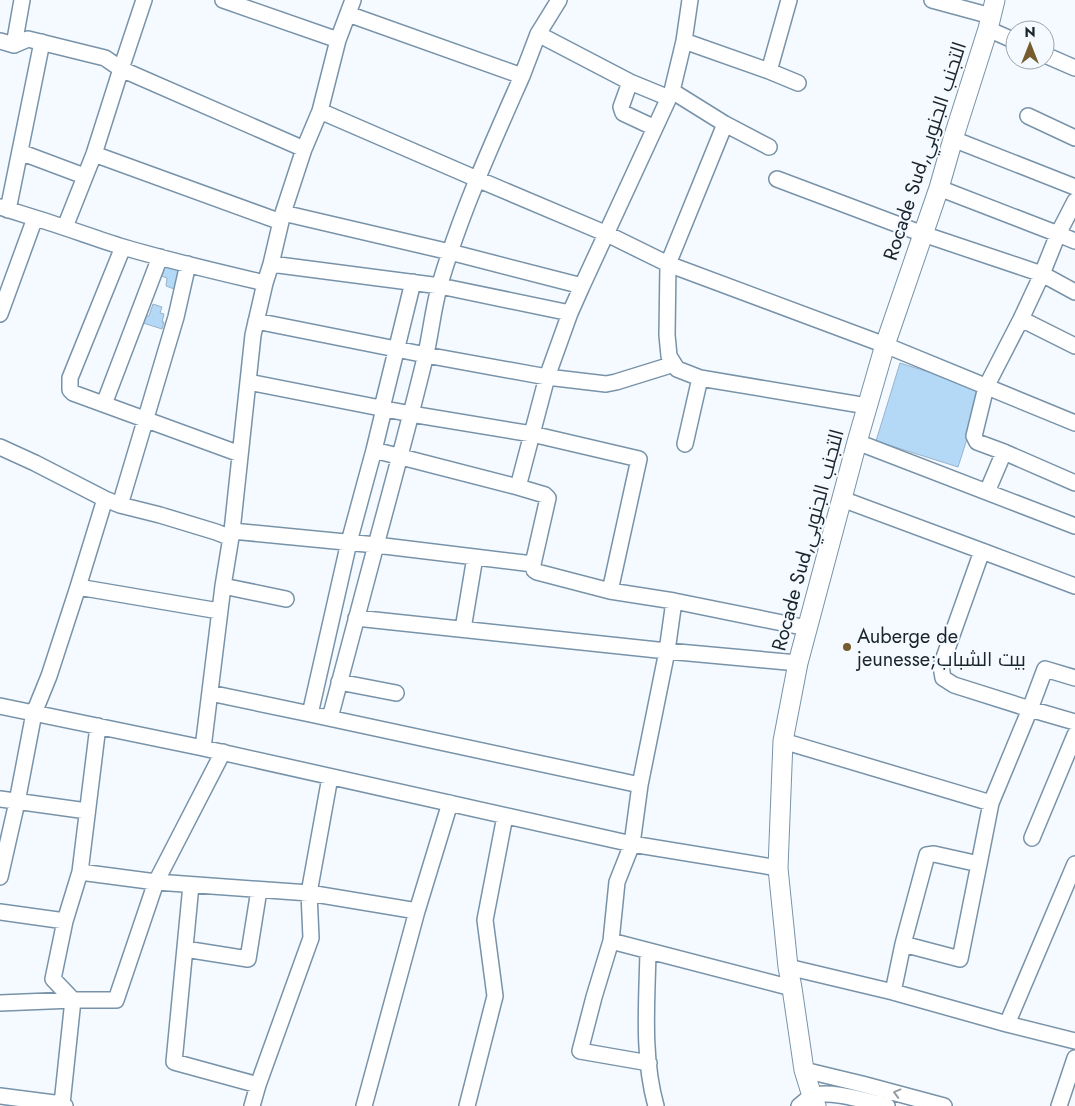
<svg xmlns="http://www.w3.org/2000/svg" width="1075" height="1106" font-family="Jost,Cairo,sans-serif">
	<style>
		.building { fill: #b3d9f7; stroke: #98b3cb }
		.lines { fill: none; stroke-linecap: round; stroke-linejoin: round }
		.minor-casing { stroke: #7893a9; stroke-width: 18 }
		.major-casing { stroke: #7893a9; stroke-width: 21 }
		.minor { stroke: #fff; stroke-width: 15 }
		.major { stroke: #fff; stroke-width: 19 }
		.oneway { stroke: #989ca0 }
		.poi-dot { fill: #765c2e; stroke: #f4faff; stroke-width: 2 }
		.labels { text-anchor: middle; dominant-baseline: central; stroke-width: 4.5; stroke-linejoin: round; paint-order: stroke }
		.street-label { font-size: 20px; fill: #19242d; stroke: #f4faff }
		.poi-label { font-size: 20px; fill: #19242d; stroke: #f4faff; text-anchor: start }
	</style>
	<rect width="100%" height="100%" fill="#f4faff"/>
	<!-- building -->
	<path class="building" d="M 161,266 L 180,270 L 174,289 L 166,286 L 167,278 L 158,275 Z
		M 153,304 L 162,307 L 160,313 L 164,314 L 162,322 L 164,322 L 162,329 L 140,322 L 143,315 L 149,316 Z
		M 900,363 L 983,389 L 958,467 L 876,441 Z"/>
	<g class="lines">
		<!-- minor casing -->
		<g class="minor-casing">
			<path id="minor" d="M 223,0 L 338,40
				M 353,0 L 338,40 L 320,111 L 304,149 L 283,213 L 271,264 L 265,283 L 253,335 L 232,531 L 223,586 L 203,748 L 632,844 L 778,868
				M 690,0 L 684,41 L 672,91 L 725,124 L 668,264 L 667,335 L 669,356 L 677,369 L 700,378 L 867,406
				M 932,0 L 991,16
				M 988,29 L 1015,41
				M 538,34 L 630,82 L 669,98
				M 0,41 L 14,45 L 28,39 L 105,58 L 121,69 L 144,0
				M 684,41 L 769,71 L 789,0
				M 14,45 L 22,0
				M 1045,55 L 1075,68
				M 769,71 L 798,83
				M 522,76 L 538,34 L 559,0
				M 630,82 L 621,107 L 623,113 L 655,128
				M 320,111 L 477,179 L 607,234 L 668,264 L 885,345 L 1075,423
				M 1028,116 L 1075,138
				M 725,124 L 769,147
				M 953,139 L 1075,187
				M 20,152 L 84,176
				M 94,154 L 281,222
				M 777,179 L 923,234 L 1042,274 L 1058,234 L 1075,241
				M 939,188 L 1058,234 L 1075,201
				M 0,207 L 35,218
				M 8,210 L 42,42
				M 283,213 L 450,252 L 582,286 L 672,91
				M 65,227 L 94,154 L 121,69 L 304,149
				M 123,247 L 70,378 L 70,390 L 73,393 L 240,454
				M 271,264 L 440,286 L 570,313 L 582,286
				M 0,314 L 35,218 C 65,227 94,238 123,247 C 170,261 218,272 265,283
				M 1021,319 L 1042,274 L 1075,292
				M 256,321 L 426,355 L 547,377 L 606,384 L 616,382 L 674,364
				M 1075,346 L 1021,319 L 986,387 L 974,436 L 977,442 L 1004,452 L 1075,483
				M 248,382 L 411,414 L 532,434 L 639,459 L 610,591
				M 104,404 L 160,257
				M 382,408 L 413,282
				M 384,409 L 374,450 L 518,487
				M 857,442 L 1075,526
				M 685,444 L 700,378
				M 0,447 L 35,463 L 105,499 L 120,505 L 160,515 L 216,532 L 231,538
				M 987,492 L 1004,452
				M 105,499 L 78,587 L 219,611
				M 842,499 L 982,551
				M 120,505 L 176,317 L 188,264
				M 232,531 L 376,545 C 393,482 410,420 425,358 C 431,333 433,308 440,284 C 461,212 492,144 522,76 L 348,14
				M 533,564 L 548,498 L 545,495 L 518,487 L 547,377 L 570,313
				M 223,586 L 286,599
				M 1075,586 L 982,551 L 941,666 L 943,678 L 954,685 L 1030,709 L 1075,722
				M 356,618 L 667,651 L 674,601 L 807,628
				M 463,629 L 475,557
				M 339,682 L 396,693
				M 210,693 L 310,714 L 640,785 L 632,844 L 617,882 L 611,941 L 792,988
				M 0,706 L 203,748
				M 310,714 L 349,542 L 374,450
				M 330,718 L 376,545 L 533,564 L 534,570 L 537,572 L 610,591 L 674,601
				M 98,726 L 80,872 L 156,882 L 309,893 L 417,911 L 450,803
				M 783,741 L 991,803
				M 640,785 L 667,651 L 798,663
				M 0,799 L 87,811
				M 1032,838 L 1075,735
				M 979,864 L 991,803 L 1030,709 L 1045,669 L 1075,678
				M 0,877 L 17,802 L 34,713 L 49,676 L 78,587
				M 191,885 L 174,1062 L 258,1085
				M 0,912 L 65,921
				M 611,941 L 594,997 L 580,1051 L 649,1063
				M 185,949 L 248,959 L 259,890
				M 648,951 C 647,1002 642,1056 656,1106
				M 788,967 L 893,992 L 1007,1024 L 1075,1041
				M 893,992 L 903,944 L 927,855 L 934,854 L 979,864 L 960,959 L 903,944
				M 73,1000 L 53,979 L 65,921 L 80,872
				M 0,1003 L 73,1000
				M 1007,1024 L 1075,864
				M 804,1070 L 862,1084 L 944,1106
				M 0,1096 L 62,1104
				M 65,1106 L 62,1104 L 73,1000 L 116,1000 L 156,882 L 223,752
				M 252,1106 L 258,1085 L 311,938 L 309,893 L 330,777
				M 364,1106 L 417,911
				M 467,1106 L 495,996 L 485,920 L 505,816
				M 799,1106 C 803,1103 808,1098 812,1096 C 829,1089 869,1102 887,1106
				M 1059,1106 L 1075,1058"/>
		</g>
		<!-- major casing -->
		<g class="major-casing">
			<path id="major" d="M 816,1106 L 812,1096 L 804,1070 L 792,988 L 788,967 L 778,868 L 783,741 L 798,663 L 857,442 L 885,345 L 939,188 L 953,139 L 988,29 L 995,0"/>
		</g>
		<!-- minor -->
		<use href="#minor" class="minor"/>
		<!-- major -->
		<use href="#major" class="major"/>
	</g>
	<!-- one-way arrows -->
	<defs><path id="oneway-chevron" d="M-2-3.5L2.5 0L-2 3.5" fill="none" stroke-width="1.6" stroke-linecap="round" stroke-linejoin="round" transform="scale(1.25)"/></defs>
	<use class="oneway" href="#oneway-chevron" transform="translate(897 1093) rotate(-165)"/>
	<!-- markers -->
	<circle class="poi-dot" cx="847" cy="647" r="5"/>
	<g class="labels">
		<!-- street labels -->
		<g class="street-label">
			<text transform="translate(925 151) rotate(-72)">Rocade Sud,التجنب الجنوبي</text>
			<text transform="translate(808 540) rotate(-75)">Rocade Sud,التجنب الجنوبي</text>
		</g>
		<!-- poi labels -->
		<g class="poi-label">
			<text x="857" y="636">Auberge de<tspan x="857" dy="23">jeunesse;بيت الشباب</tspan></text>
		</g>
	</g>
	<!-- north arrow -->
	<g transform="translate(1030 45)"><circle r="24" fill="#f4faff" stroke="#9ca4ab"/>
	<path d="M0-4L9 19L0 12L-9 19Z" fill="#765c2e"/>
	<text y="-8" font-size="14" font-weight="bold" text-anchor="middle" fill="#19242d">N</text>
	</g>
</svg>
